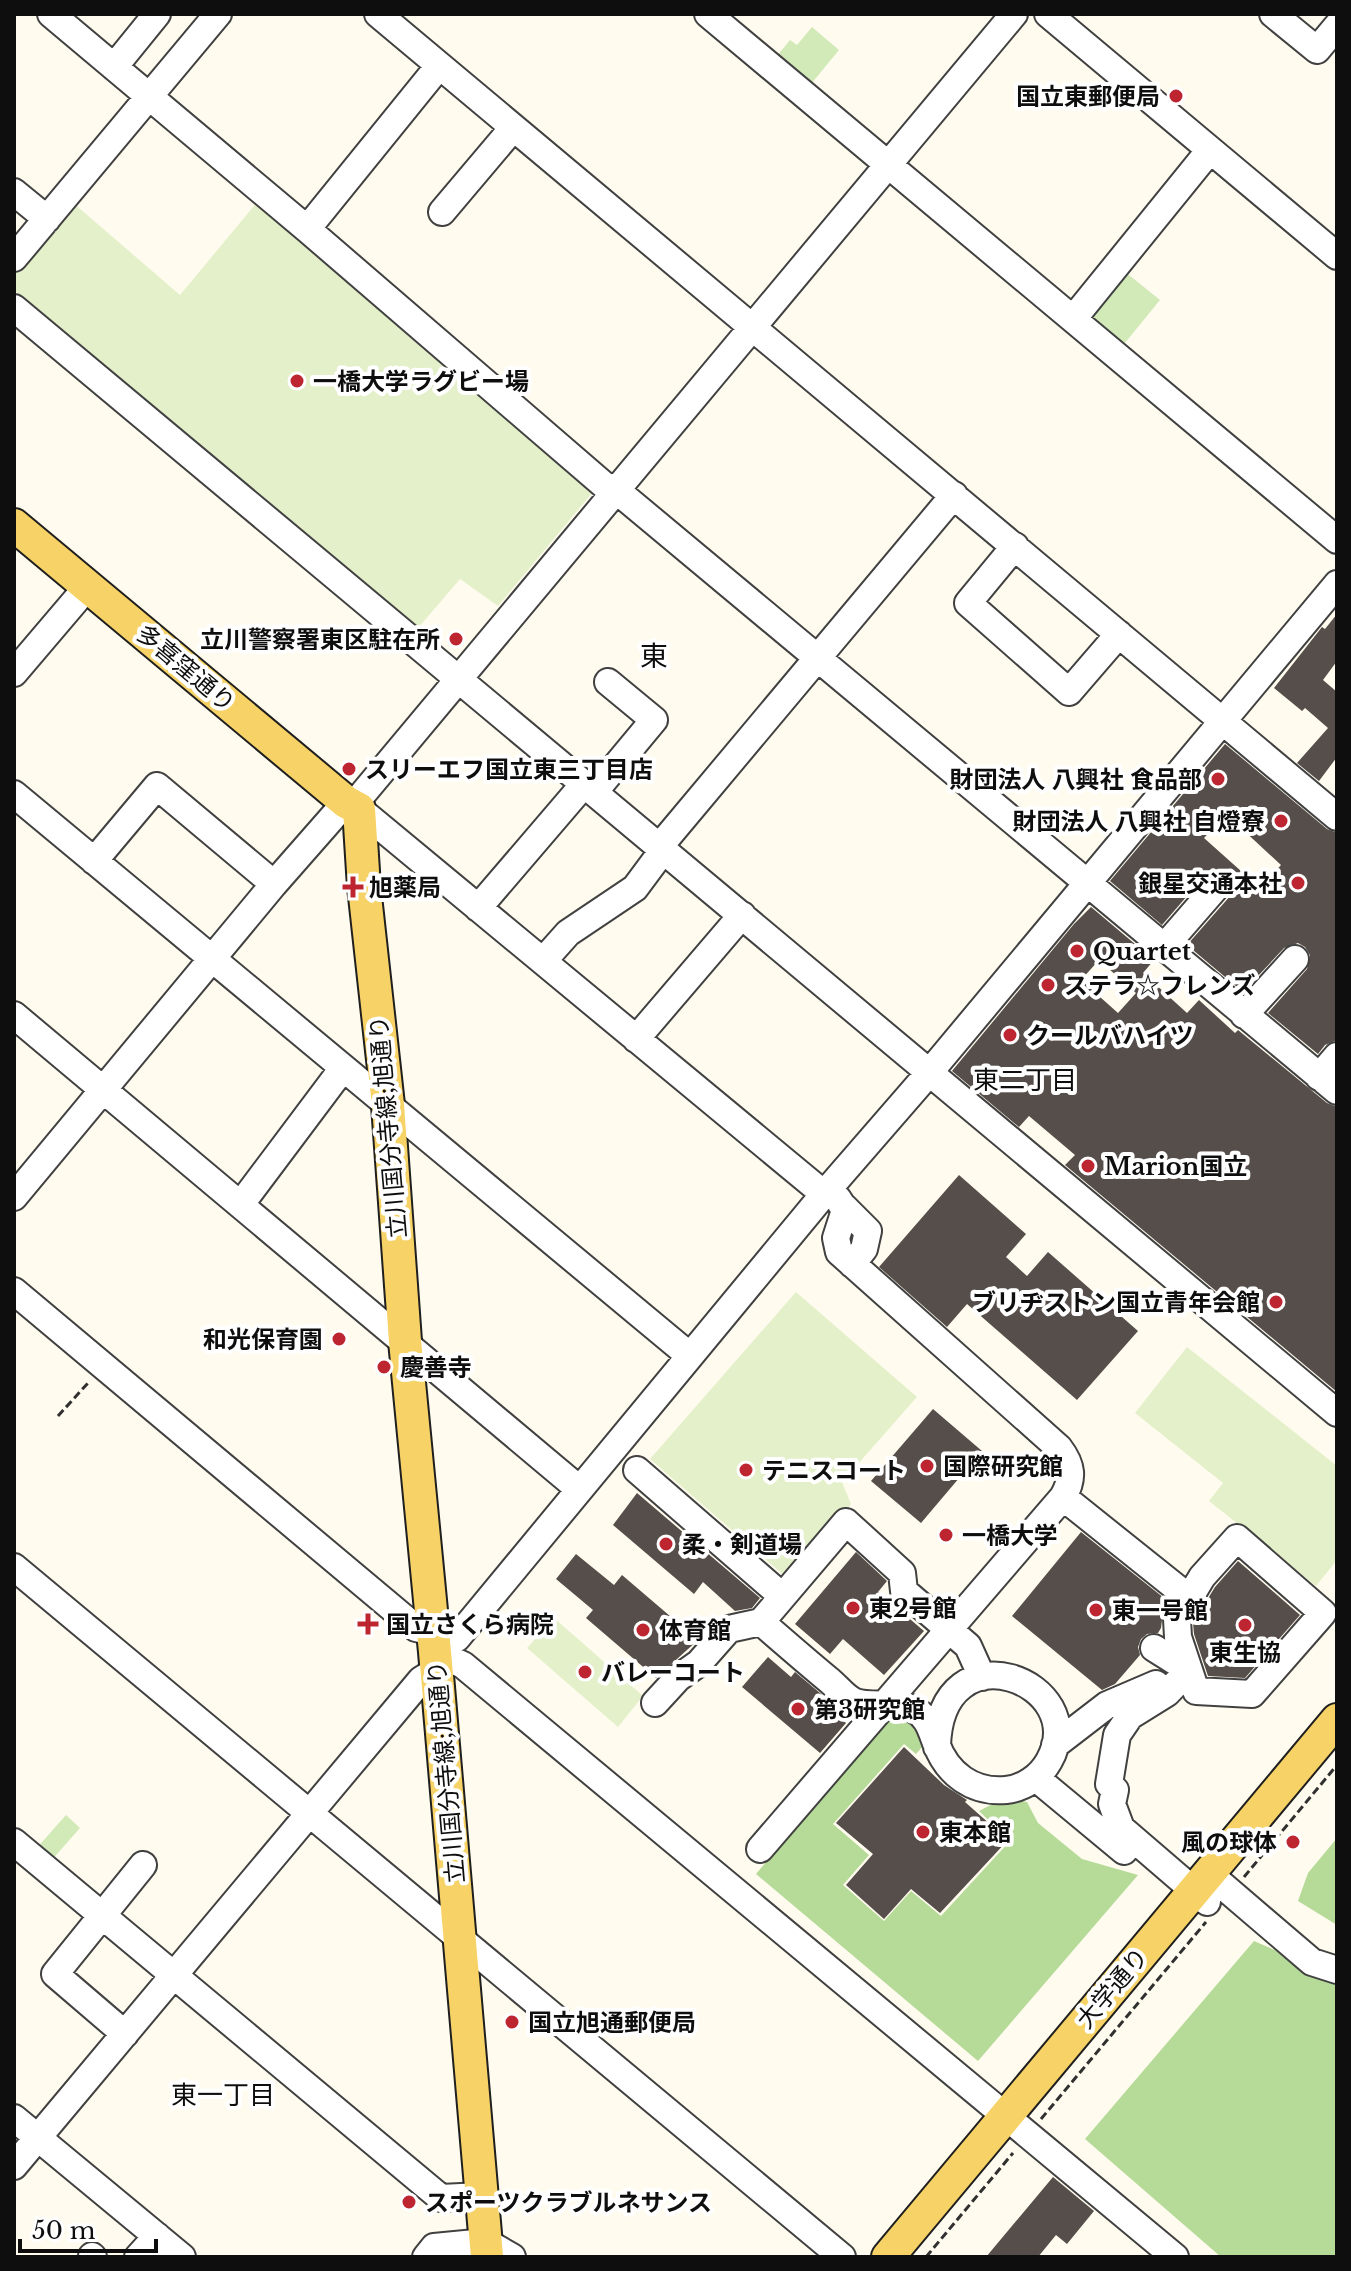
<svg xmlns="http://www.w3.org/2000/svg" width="1351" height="2271" font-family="'Libre Baskerville','Noto Sans JP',serif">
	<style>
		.green { fill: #d2e9b8 }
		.forest { fill: #b6da98 }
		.pitch { fill: #e4f0ca }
		.building { fill: #564e4a; fill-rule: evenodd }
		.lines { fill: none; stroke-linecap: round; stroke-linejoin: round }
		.minor-casing { stroke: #414141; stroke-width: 30 }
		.major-casing { stroke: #1f1f1f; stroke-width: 36 }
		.path { stroke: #303030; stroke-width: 3; stroke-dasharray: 8 4; stroke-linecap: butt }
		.minor { stroke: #fff; stroke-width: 26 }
		.major { stroke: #f7d266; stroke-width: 32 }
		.poi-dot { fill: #bd2630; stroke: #fff; stroke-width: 3 }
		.labels { text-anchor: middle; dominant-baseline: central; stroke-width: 8; stroke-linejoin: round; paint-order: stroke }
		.poi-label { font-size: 24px; font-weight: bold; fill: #0e0e0e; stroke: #fff; text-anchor: start }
		.street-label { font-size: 24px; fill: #0e0e0e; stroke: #fff }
		.neighbourhood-label { font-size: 26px; fill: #0e0e0e; stroke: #fff }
		.quarter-label { font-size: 28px; fill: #0e0e0e; stroke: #fff }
	</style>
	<rect width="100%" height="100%" fill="#fffbee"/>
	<!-- green -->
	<path class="green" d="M 812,27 L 839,50 L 806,90 L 772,62 L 790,40 L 797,45 Z
		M 1124,271 L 1160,300 L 1120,349 L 1084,318 Z
		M 66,1815 L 80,1828 L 49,1863 L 35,1850 Z"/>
	<!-- forest -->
	<path class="forest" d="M 892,1713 L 912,1715 L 923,1746 L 916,1754 L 904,1744 L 833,1824 L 869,1855 L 843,1885 L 884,1921 L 911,1891 L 941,1916 L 1010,1841 L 979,1811 L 1006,1797 L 1027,1802 L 1038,1823 L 1082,1859 L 1138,1875 L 978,2061 L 756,1874 Z
		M 1337,1838 L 1337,1925 L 1298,1901 L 1308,1873 Z
		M 1254,1941 L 1337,1977 L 1337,2257 L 1221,2257 L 1085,2139 Z"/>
	<!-- pitch -->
	<path class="pitch" d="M 259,200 L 597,487 L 498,606 L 460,579 L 419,627 L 224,467 L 14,290 L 14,271 L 72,202 L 180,295 Z
		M 796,1292 L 917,1397 L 842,1482 L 851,1504 L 787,1578 L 650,1459 Z
		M 1187,1347 L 1337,1466 L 1337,1560 L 1316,1586 L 1209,1501 L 1223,1483 L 1135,1413 Z
		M 554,1618 L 643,1696 L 618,1727 L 527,1648 Z"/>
	<!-- building -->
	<path class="building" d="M 1337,614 L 1337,661 L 1323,680 L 1337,692 L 1337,757 L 1319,781 L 1297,763 L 1328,728 L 1305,708 L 1302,711 L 1274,688 L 1322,627 L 1325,629 Z
		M 1225,744 L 1327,829 L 1337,833 L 1337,1040 L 1325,1045 L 1318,1054 L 1268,1013 L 1307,969 L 1310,955 L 1305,947 L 1298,943 L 1284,948 L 1243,992 L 1187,945 L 1231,895 L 1233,881 L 1228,872 L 1220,869 L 1206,874 L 1162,925 L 1110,881 ZM 1226,814 L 1281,865 L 1260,888 L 1204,838 Z
		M 1091,907 L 1154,960 L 1143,973 L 1187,1013 L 1199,1000 L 1235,1033 L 1238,1030 L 1327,1103 L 1337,1107 L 1337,1392 L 1065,1165 L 1075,1155 L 1029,1116 L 1019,1127 L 952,1071 L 1074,924 ZM 1099,960 L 1136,993 L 1118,1013 L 1081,980 Z
		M 959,1175 L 1026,1234 L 1006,1257 L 1027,1276 L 1048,1252 L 1138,1331 L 1077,1400 L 967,1304 L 947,1327 L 879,1267 Z
		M 933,1409 L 982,1451 L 921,1523 L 871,1481 Z
		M 637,1493 L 760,1598 L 752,1608 L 735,1611 L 703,1582 L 694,1594 L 613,1525 Z
		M 1081,1532 L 1169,1602 L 1163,1612 L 1161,1628 L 1158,1633 L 1147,1634 L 1141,1639 L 1138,1647 L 1140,1655 L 1115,1684 L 1102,1690 L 1012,1616 Z
		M 856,1552 L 887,1581 L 878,1592 L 924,1631 L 884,1675 L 843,1639 L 830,1654 L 795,1624 Z
		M 576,1554 L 614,1585 L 622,1575 L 698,1640 L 656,1678 L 586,1618 L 593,1610 L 556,1579 Z
		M 1238,1561 L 1300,1615 L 1245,1678 L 1208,1676 L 1194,1634 L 1193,1623 L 1215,1587 Z
		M 768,1657 L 791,1677 L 795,1672 L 820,1693 L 826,1699 L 823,1703 L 846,1723 L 820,1753 L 742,1687 Z
		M 904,1747 L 944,1785 L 967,1800 L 965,1802 L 1008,1840 L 940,1913 L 911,1889 L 884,1919 L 846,1885 L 873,1854 L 836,1823 Z
		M 1053,2177 L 1094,2211 L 1067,2244 L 1056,2235 L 1038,2257 L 986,2257 Z"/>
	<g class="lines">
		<!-- minor casing -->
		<g class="minor-casing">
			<path id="minor" d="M 51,14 L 307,229 L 604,485 L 616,490 L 1337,1091
				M 378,14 L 1337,817
				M 708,14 L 1337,540
				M 1048,14 L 1337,256
				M 1273,14 L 1317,50 L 1337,26
				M 114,67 L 157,14
				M 14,192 L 47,219
				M 442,212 L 513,128
				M 307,229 L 439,66
				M 14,258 L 218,14
				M 14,308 L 1337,1413
				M 1073,319 L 1210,150
				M 1015,546 L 968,603 L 1069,692 L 1119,634
				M 14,673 L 88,586
				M 595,791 L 654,720 L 608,682
				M 14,794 L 690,1356
				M 660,846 L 954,495
				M 94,861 L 157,786 L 274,884
				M 478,908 L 585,783
				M 1165,946 L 1218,885
				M 543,961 L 568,933 L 635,888 L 664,849
				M 14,1015 L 579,1489
				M 1244,1015 L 1295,959
				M 636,1039 L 742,915
				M 1319,1077 L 1337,1056
				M 824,1194 L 359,809 L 361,796 L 1014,14
				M 14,1197 L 274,884 L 346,802
				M 241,1204 L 343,1068
				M 844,1207 L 868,1231 L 864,1249 L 852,1264
				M 14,1291 L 416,1628 L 433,1632
				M 637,1470 L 782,1596
				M 1063,1497 L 1188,1597
				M 1237,1538 L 1323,1613 L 1252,1694 L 1196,1691 L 1178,1637 L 1177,1619 L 1202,1577 Z
				M 14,1567 L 842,2257
				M 761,1622 C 784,1642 807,1662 830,1681 C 837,1687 845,1697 853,1701 C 866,1708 896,1701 913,1709 C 928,1716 931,1730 936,1743 C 947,1774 973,1793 1006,1790 C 1024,1788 1040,1777 1049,1761 C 1093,1682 940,1623 937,1747
				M 1154,1648 L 1189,1670 L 1167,1693 L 1130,1716 L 1117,1735 L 1109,1784 L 1115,1790 L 1112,1804 L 1121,1828 L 1207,1902
				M 435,1652 L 457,1638 L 824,1194 L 929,1073 L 1337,584
				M 435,1652 L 463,1665 L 1175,2257
				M 655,1703 L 678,1678 L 699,1663 L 729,1629 L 761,1622 L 846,1522 L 902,1573 L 904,1591 L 968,1646 L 982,1677
				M 1055,1745 L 1107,1705 L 1156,1684
				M 1036,1778 L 1124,1851
				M 14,1842 L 441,2198 L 481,2196
				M 760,1849 L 1063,1497 C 1074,1478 1072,1465 1059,1448 L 839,1252 L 836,1238 L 845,1210 L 838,1199
				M 1208,1873 L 1312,1962 L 1337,1970
				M 125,2034 L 55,1974 L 143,1865
				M 14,2118 L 182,2257
				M 14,2166 L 421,1680 L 437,1670
				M 92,2256 L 93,2257
				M 138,2257 L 157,2236
				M 426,2257 L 434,2247 L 486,2242 L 512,2257"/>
		</g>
		<!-- major casing -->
		<g class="major-casing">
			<path id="major" d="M 14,525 L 346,802 L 359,809 L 364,887 L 388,1105 L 405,1341 L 435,1652 L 487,2257
				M 888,2257 L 1337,1720"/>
		</g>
		<!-- path -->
		<path class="path" d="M 58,1416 L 88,1383
			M 1244,1877 L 1337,1765
			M 1041,2119 L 1206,1922
			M 926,2257 L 1013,2153"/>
		<!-- minor -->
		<use href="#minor" class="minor"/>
		<!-- major -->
		<use href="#major" class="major"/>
	</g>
	<!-- markers -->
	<g class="poi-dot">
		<circle cx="1176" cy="96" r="8"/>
		<circle cx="297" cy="381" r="8"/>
		<circle cx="456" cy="639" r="8"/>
		<circle cx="349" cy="769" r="8"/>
		<circle cx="1218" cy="779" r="8"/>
		<circle cx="1281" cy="821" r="8"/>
		<circle cx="1298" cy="883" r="8"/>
		<path d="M349 875h8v8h8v8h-8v8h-8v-8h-8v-8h8z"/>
		<circle cx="1077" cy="951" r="8"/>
		<circle cx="1048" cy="985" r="8"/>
		<circle cx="1010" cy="1035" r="8"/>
		<circle cx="1088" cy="1166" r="8"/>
		<circle cx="1276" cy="1302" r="8"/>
		<circle cx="339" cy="1339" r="8"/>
		<circle cx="384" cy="1367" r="8"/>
		<circle cx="927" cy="1466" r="8"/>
		<circle cx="746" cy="1470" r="8"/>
		<circle cx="946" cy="1535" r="8"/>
		<circle cx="666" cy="1544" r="8"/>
		<circle cx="853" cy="1608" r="8"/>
		<circle cx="1096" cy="1610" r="8"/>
		<path d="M364 1612h8v8h8v8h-8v8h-8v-8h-8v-8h8z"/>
		<circle cx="1245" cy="1625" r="8"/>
		<circle cx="643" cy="1630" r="8"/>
		<circle cx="585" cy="1672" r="8"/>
		<circle cx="798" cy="1709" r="8"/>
		<circle cx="923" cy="1832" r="8"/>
		<circle cx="1293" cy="1842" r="8"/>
		<circle cx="512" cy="2022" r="8"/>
		<circle cx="409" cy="2202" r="8"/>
	</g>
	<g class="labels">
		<!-- poi labels -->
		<g class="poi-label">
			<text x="1160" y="96" text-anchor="end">国立東郵便局</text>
			<text x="313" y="381">一橋大学ラグビー場</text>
			<text x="440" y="639" text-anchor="end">立川警察署東区駐在所</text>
			<text x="365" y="769">スリーエフ国立東三丁目店</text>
			<text x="1202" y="779" text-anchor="end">財団法人 八興社 食品部</text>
			<text x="1265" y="821" text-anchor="end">財団法人 八興社 自燈寮</text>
			<text x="1282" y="883" text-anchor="end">銀星交通本社</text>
			<text x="369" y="887">旭薬局</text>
			<text x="1093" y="951">Quartet</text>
			<text x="1064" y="985">ステラ☆フレンズ</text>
			<text x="1026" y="1035">クールバハイツ</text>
			<text x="1104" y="1166">Marion国立</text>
			<text x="1260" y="1302" text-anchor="end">ブリヂストン国立青年会館</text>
			<text x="323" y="1339" text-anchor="end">和光保育園</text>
			<text x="400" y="1367">慶善寺</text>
			<text x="943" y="1466">国際研究館</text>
			<text x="762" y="1470">テニスコート</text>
			<text x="962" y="1535">一橋大学</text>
			<text x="682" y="1544">柔・剣道場</text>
			<text x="869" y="1608">東2号館</text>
			<text x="1112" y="1610">東一号館</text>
			<text x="386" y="1624">国立さくら病院</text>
			<text x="659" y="1630">体育館</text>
			<text x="1245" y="1652" text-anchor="middle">東生協</text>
			<text x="601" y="1672">バレーコート</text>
			<text x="814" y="1709">第3研究館</text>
			<text x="939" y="1832">東本館</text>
			<text x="1277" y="1842" text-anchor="end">風の球体</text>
			<text x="528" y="2022">国立旭通郵便局</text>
			<text x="425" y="2202">スポーツクラブルネサンス</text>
		</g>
		<!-- street labels -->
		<g class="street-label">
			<text transform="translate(186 668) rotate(40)">多喜窪通り</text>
			<text transform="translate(388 1127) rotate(-95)">立川国分寺線;旭通り</text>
			<text transform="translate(446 1772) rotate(-95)">立川国分寺線;旭通り</text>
			<text transform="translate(1112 1988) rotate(-50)">大学通り</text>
		</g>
		<!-- neighbourhood labels -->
		<g class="neighbourhood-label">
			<text x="1025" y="1080">東二丁目</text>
			<text x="223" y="2095">東一丁目</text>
		</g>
		<!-- quarter labels -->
		<g class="quarter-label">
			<text x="654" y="656">東</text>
		</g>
	</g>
	<!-- border -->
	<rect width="1351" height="2271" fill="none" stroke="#0e0e0e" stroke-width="32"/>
	<!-- scale -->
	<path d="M20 2239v12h136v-12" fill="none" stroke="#0e0e0e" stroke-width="4"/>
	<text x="32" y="2239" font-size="24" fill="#0e0e0e" stroke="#ffffff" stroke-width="6" paint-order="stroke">50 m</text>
</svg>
